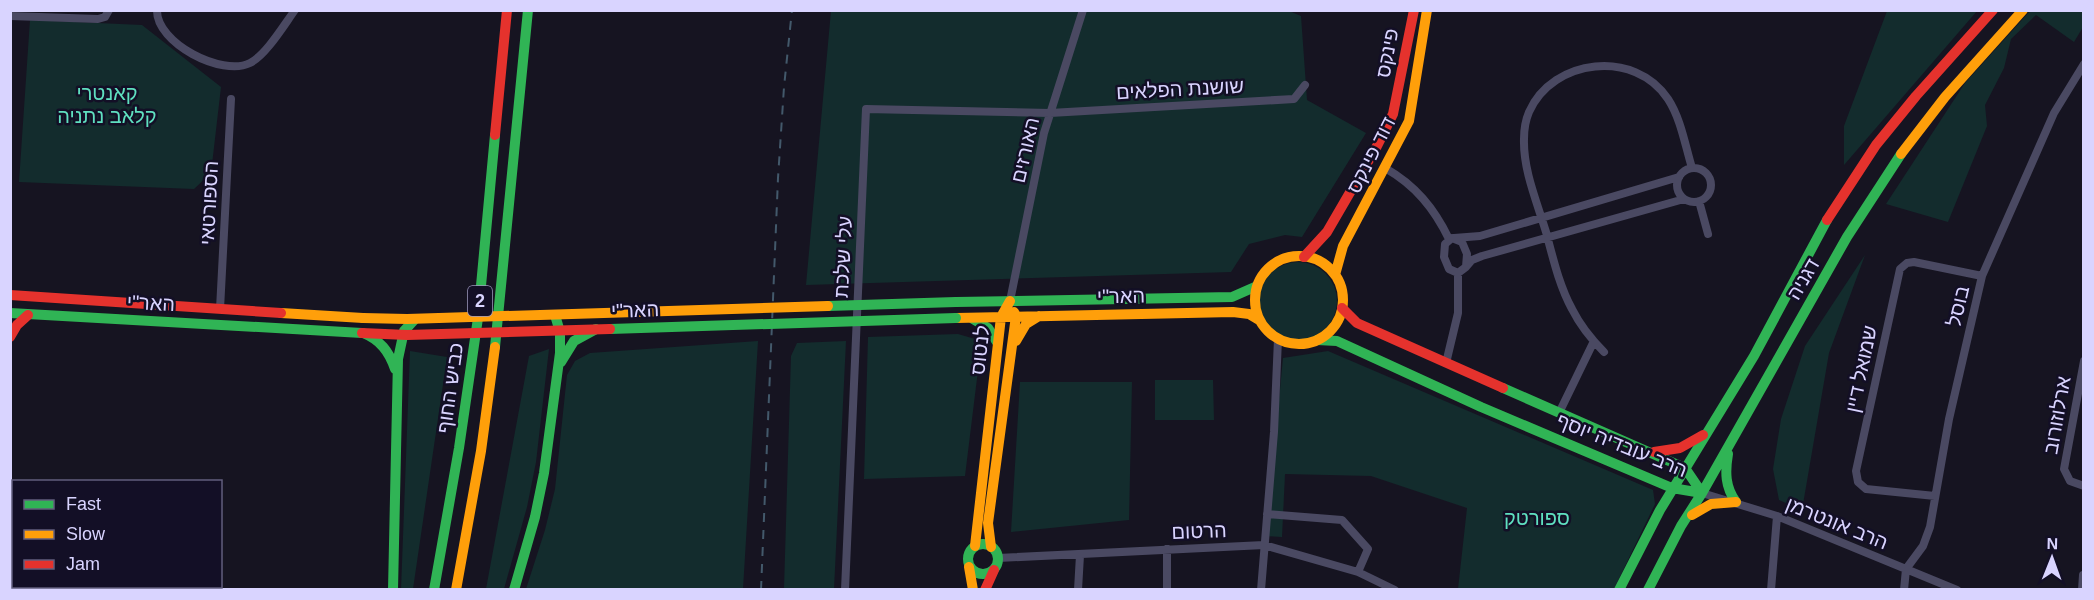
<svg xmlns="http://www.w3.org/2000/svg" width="2094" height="600" font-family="Arial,Heebo,sans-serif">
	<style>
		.green { fill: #132c2d }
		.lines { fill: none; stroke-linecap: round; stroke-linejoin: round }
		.street { stroke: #4a4962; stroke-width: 8 }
		.fast { stroke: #30b455; stroke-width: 10 }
		.slow { stroke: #ff9f0a; stroke-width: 10 }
		.jam { stroke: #e5322d; stroke-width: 10 }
		.rail { stroke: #43596b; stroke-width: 2; stroke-dasharray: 9 8; stroke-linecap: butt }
		.fast-bridge { stroke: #30b455; stroke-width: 10 }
		.slow-bridge { stroke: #ff9f0a; stroke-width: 10 }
		.jam-bridge { stroke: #e5322d; stroke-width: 10 }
		.labels { text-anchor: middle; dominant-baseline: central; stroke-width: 5; stroke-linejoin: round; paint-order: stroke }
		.shield { fill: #130f26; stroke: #9e99be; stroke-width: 1.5 }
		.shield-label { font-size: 18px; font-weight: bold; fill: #d9d4ff }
		.street-label { font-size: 20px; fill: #d9d4ff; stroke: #130f26 }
		.park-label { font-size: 20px; fill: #5fe0c0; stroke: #130f26 }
	</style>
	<rect width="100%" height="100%" fill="#161421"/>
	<!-- green -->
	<path class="green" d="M 831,11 L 1289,11 L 1301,16 L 1307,100 L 1366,133 L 1302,237 L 1285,235 L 1249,244 L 1231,272 L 806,285 Z
		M 1927,11 L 1977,11 L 1844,165 L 1844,126 L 1887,11 Z
		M 2030,11 L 2083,11 L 2083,27 L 2074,42 L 2036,15 L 2011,39 L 2004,68 L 1985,105 L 1987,126 L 1948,222 L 1886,204 L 1965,83 Z
		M 30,20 L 142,25 L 221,87 L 211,173 L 194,189 L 19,182 Z
		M 1865,255 L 1829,353 L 1802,510 L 1779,500 L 1773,469 L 1781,419 L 1805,346 Z
		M1259 301a39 39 0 1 1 78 0a39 39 0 1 1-78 0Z
		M 958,334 L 975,339 L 980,354 L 965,476 L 864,479 L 868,337 Z
		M 758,341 L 743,589 L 526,589 L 545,530 L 555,489 L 567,375 L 575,361 L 590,353 Z
		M 846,341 L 834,589 L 784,589 L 791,356 L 797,343 Z
		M 549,349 L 536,462 L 527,507 L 504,589 L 486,589 L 529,356 Z
		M 410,351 L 447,357 L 413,589 L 401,590 Z
		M 1328,351 L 1653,490 L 1655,504 L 1614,589 L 1458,589 L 1467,508 L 1371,476 L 1285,474 L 1282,537 L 1266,536 L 1283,358 Z
		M 1155,380 L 1213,380 L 1214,420 L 1155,420 Z
		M 1020,382 L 1132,382 L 1129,520 L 1011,532 Z"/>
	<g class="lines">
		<!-- street -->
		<path class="street" d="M 157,10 C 156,43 222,77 250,63 C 266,55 284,25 295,10
			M 10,16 L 98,19 L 105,17 L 109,10
			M1677 185a17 17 0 1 1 34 0a17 17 0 1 1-34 0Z
			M 1385,168 C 1415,185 1434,208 1449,239
			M 1699,201 L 1708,234
			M 1452,238 L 1462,242 L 1467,254 L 1466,267 L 1458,273 L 1449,269 L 1444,257 L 1445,244 Z
			M 1454,238 L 1480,236 L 1679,177
			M 1466,267 L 1472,260 L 1482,256 L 1684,199
			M 1010,301 L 1044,133 L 1083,10
			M 220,309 L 231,99
			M 1604,352 C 1592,340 1580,325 1572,309 C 1559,285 1553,258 1546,232 C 1537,202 1523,170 1524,139 C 1524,131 1526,119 1529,112 C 1553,58 1635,49 1668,99 C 1681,119 1685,145 1692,168
			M 2084,361 L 2064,469 L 2070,481 L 2084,486
			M 1446,363 L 1458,313 L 1458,273
			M 1559,413 L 1594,341
			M 1702,493 L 1777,516 L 1957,590
			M 1935,496 L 1866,489 L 1858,482 L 1856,471 L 1900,269 L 1907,263 L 1914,262 L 1982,276
			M 1267,514 L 1342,520 L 1368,549 L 1358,572
			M 998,558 L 1264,545 L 1358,572 L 1395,590
			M 845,590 L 866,109 L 1050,113 L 1294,99 L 1305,85
			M 1078,590 L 1080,555
			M 1167,590 L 1167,549
			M 1261,590 L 1274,432 L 1278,339
			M 1771,590 L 1777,516
			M 1904,590 L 1906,569 L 1923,546 L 1930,527 L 1949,419 L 1982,276 L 2054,113 L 2084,64
			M 2082,590 L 2083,575"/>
		<!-- fast -->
		<path class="fast" d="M 956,302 L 1232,297 L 1257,286
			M 10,313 L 362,333
			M 973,319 L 988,328 L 997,342
			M 363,333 C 380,340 389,351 395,369
			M 1317,340 L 1337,341 L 1481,407 L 1672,488 L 1702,493
			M 495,347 L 528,10
			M 561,362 L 574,341 L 596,329
			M 1503,388 L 1685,468 L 1702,493
			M 1728,454 C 1725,472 1725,487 1736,502
			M968 559a15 15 0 1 1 30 0a15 15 0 1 1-30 0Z
			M 393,590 L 398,359 L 404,331 L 415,319
			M 434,590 L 459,448 L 478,318 L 495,135
			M 514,590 L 535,517 L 544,473 L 560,353 L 560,332 L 555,315
			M 1619,590 L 1660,510 L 1754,356 L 1827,220
			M 1648,590 L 1681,526 L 1702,493 L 1847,237 L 1901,154"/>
		<!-- slow -->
		<path class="slow" d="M 1901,154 L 1945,97 L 2023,10
			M1255 300a44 44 0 1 1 88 0a44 44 0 1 1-88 0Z
			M 1335,275 L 1343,246 L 1409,121 L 1427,10
			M 281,313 L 363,318
			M 956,318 L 1233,312 L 1249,314 L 1259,320
			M 1016,341 L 1026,324 L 1039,316
			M 1692,515 L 1711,504 L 1736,502
			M 975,546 L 1001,317 L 1010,301
			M 991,547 L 988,523 L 1016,316 L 1014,312
			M 969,567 L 973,590
			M 456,590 L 481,451 L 495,347"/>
		<!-- jam -->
		<path class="jam" d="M 495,135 L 507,10
			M 1827,220 L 1876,145 L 1916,96 L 1993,10
			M 1304,257 L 1327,232 L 1377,146 L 1393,114 L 1414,10
			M 10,295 L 281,313
			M 1342,308 L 1357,323 L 1503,388
			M 10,337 L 17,325 L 28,315
			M 1654,452 L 1680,448 L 1703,435
			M 985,590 L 994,570"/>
		<!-- rail -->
		<path class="rail" d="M 761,590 L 778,178 L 784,87 L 792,10"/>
		<!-- fast-bridge -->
		<path class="fast-bridge" d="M 828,306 L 956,302
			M 610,329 L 956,318"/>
		<!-- slow-bridge -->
		<path class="slow-bridge" d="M 363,318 L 407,319 L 828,306"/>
		<!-- jam-bridge -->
		<path class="jam-bridge" d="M 362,333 L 407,335 L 610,329"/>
	</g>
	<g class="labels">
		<!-- shield labels -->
		<rect class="shield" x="468" y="286" width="24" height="30" rx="4.5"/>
		<g class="shield-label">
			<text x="480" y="301">2</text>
		</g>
		<!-- street labels -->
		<g class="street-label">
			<text transform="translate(1387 53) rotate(-79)">פינקס</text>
			<text transform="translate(1180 89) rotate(-3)">שושנת הפלאים</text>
			<text transform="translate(1025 150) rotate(-77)">האורזים</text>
			<text transform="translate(1371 155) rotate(-63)">דוד פינקס</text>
			<text transform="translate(209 203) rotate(-87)">הספורטאי</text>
			<text transform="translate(843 257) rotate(-87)">עלי שלכת</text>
			<text transform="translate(1803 279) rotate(-60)">דגניה</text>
			<text transform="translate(1121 296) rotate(-1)">האר"י</text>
			<text transform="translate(151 303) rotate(3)">האר"י</text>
			<text transform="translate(1958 306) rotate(-77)">בוסל</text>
			<text transform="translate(635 310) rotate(-2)">האר"י</text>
			<text transform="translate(980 350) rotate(-84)">לנטוס</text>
			<text transform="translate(1861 369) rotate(-78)">שמואל דיין</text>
			<text transform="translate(450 388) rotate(-82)">כביש החוף</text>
			<text transform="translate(2057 415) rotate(-80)">ארלוזורוב</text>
			<text transform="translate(1622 445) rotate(22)">הרב עובדיה יוסף</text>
			<text transform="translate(1837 523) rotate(22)">הרב אונטרמן</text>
			<text transform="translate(1199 531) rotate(-2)">הרטום</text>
		</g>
		<!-- park labels -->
		<g class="park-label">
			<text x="107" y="93">קאנטרי<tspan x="107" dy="23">קלאב נתניה</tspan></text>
			<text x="1537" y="518">ספורטק</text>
		</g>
	</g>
	<!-- border -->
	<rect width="2094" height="600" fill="none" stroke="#d9d4ff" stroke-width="24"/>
	<!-- legend -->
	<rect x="12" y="480" width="210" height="108" fill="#130f26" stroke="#625e7d" stroke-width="1.5"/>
	<rect x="24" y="500" width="30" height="9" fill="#30b455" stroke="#625e7d" stroke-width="1.5"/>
	<text x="66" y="510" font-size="18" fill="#d9d4ff">Fast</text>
	<rect x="24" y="530" width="30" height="9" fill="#ff9f0a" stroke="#625e7d" stroke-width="1.5"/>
	<text x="66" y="540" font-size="18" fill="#d9d4ff">Slow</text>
	<rect x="24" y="560" width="30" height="9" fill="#e5322d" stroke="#625e7d" stroke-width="1.5"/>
	<text x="66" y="570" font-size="18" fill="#d9d4ff">Jam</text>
	<!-- north arrow -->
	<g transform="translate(2052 558) rotate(1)" stroke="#130f26" stroke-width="4.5" paint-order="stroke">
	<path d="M0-4.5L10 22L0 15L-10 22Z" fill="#d9d4ff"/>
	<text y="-9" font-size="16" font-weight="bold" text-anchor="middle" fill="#d9d4ff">N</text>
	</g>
</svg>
